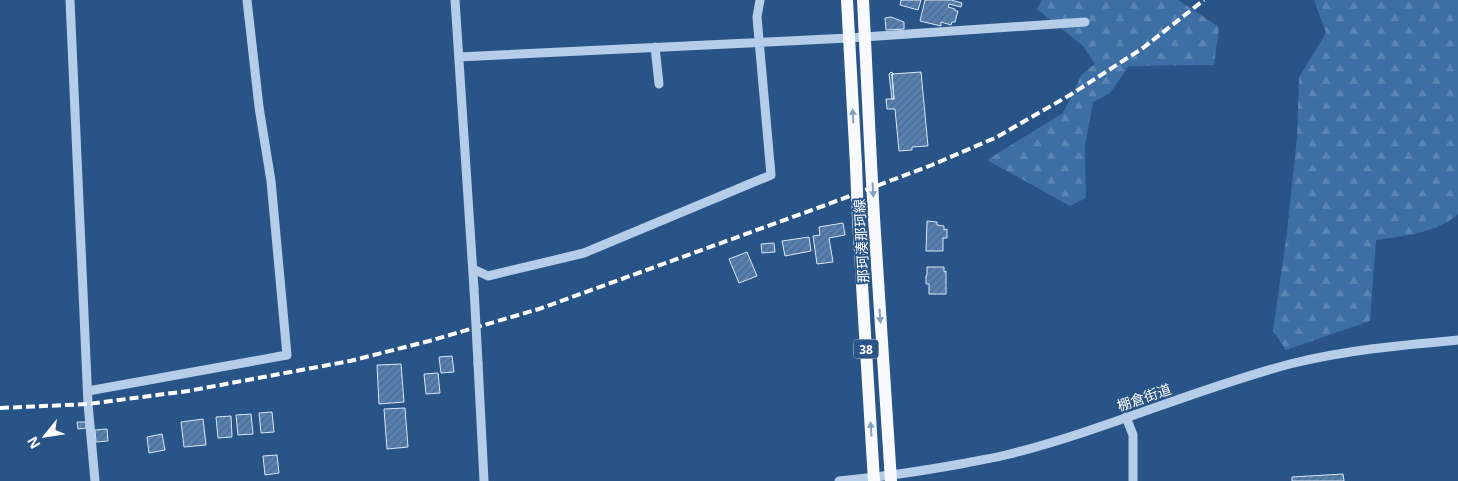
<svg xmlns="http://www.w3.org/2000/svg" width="1458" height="481" font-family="'Noto Sans','Noto Sans JP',sans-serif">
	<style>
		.forest { fill: url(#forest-firs) }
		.building { fill: url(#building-hatch); stroke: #d9e7f7 }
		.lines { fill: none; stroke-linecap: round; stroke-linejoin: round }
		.minor { stroke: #b5cde8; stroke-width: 9 }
		.major { stroke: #f8fafe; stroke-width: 12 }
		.rail { stroke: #fff; stroke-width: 4; stroke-dasharray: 9 4; stroke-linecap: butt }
		.minor-bridge { stroke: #b5cde8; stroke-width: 9 }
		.major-bridge { stroke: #f8fafe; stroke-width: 12 }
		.oneway { fill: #869fbd }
		.labels { text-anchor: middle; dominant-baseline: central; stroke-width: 4; stroke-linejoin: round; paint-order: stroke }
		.shield { fill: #295488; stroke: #bfccdb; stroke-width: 1 }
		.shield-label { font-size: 12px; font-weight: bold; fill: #fff }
		.street-label { font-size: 14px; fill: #fff; stroke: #295488 }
	</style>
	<defs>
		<pattern id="forest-firs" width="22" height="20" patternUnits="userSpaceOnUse" patternTransform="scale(1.25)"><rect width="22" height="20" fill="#3d6ea4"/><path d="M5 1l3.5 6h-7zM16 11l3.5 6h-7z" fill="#5a84b2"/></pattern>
		<pattern id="building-hatch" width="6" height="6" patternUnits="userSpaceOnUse" patternTransform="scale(1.25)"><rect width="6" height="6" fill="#5580b1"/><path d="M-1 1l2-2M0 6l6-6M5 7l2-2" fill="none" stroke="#516984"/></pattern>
	</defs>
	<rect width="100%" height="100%" fill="#295488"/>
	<!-- forest -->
	<path class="forest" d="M 1042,0 L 1178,0 L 1219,27 L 1214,65 L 1129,66 L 1110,93 L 1093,102 L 1085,146 L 1086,198 L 1070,206 L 987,160 L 1063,113 L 1082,74 L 1095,64 L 1083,46 L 1037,9 Z
		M 1314,0 L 1458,0 L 1458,214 C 1437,233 1404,236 1376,240 L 1370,321 L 1286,350 L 1273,331 L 1287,232 L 1297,137 L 1299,77 L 1326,33 Z"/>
	<!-- building -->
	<path class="building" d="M 901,0 L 921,0 L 918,10 L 900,5 Z
		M 925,0 L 951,0 L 962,3 L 961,7 L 949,4 L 948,7 L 955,9 L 955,11 L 958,11 L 955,22 L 952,22 L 951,25 L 941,22 L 941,26 L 920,21 Z
		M 891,17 L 904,22 L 904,29 L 886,30 L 885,18 Z
		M 891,72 L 894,74 L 892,74 L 894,99 L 892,99 L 889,74 Z
		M 921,72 L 928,146 L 912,147 L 912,150 L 899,151 L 895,109 L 887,109 L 886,99 L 894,99 L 892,74 Z
		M 927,221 L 937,222 L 937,225 L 944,226 L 944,230 L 947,229 L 947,238 L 943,238 L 943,251 L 926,251 Z
		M 843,223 L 845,235 L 829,238 L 833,262 L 817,264 L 813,236 L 820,235 L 819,227 Z
		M 809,237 L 811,251 L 785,256 L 782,241 Z
		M 774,243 L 775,252 L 762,253 L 761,244 Z
		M 747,252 L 757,276 L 739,283 L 729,259 Z
		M 927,267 L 944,267 L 944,272 L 946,271 L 946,294 L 929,294 L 929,284 L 926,284 L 926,276 L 927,275 Z
		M 452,356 L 454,372 L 441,373 L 439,357 Z
		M 401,364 L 404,402 L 379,404 L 377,365 Z
		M 438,373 L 440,393 L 426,394 L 424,374 Z
		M 405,408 L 408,447 L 387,449 L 384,409 Z
		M 272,412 L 274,432 L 261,433 L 259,413 Z
		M 251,414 L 253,434 L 238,435 L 236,415 Z
		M 231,416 L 232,437 L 218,438 L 216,417 Z
		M 203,419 L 206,445 L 184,447 L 181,422 Z
		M 77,422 L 86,422 L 86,428 L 78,429 Z
		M 107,429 L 108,441 L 96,442 L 95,430 Z
		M 162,434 L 165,450 L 149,453 L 147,437 Z
		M 277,455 L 279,473 L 265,475 L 263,456 Z
		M 1343,474 L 1344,481 L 1292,481 L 1292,477 Z"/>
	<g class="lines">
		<!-- minor -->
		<path class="minor" d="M 70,0 L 88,404 L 95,481
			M 455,0 L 474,289
			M 655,47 L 659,84
			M 459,57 L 849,38 L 1085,22
			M 473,269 L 488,276 L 584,253 L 771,175 L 757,17 L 760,0
			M 478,363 L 484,481
			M 88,391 L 287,355 L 271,181 L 259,107 L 247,0
			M 1126,417 L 1133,435 L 1133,481
			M 839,481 C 882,477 923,471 966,463 C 980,460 995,458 1010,454 C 1105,430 1195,389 1290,364 C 1345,350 1402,345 1458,340"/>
		<!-- major -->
		<path class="major" d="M 847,0 L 856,165
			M 863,0 L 871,163
			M 874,218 L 891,481
			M 858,219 L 874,481"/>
		<!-- rail -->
		<path class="rail" d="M 0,408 L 88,404 L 188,391 L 350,361 L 429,341 L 539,309 L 823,206 L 932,165 L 997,137 L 1070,95 L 1143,48 L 1204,0"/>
		<!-- minor-bridge -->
		<path class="minor-bridge" d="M 474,289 L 478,363"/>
		<!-- major-bridge -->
		<path class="major-bridge" d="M 871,163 L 874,218
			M 856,165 L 858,219"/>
	</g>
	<!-- one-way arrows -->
	<defs><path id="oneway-solid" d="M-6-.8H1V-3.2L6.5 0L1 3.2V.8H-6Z" transform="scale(1.25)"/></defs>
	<g class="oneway">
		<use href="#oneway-solid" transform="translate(853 116) rotate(-93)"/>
		<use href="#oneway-solid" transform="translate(873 190) rotate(87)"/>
		<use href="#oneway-solid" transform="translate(880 316) rotate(86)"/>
		<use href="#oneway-solid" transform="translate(871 429) rotate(-94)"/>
	</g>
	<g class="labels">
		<!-- shield labels -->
		<rect class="shield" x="853.5" y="339.5" width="25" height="19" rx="4"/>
		<g class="shield-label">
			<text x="866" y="349">38</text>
		</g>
		<!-- street labels -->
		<g class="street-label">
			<text transform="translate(861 241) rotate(-93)">那珂湊那珂線</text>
			<text transform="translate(1144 397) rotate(-19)">棚倉街道</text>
		</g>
	</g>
	<!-- north arrow -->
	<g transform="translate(45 436) rotate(240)" stroke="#295488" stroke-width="4" paint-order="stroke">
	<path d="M0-4L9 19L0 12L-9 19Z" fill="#ffffff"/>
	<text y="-8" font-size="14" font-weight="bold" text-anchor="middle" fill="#ffffff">N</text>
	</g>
</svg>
